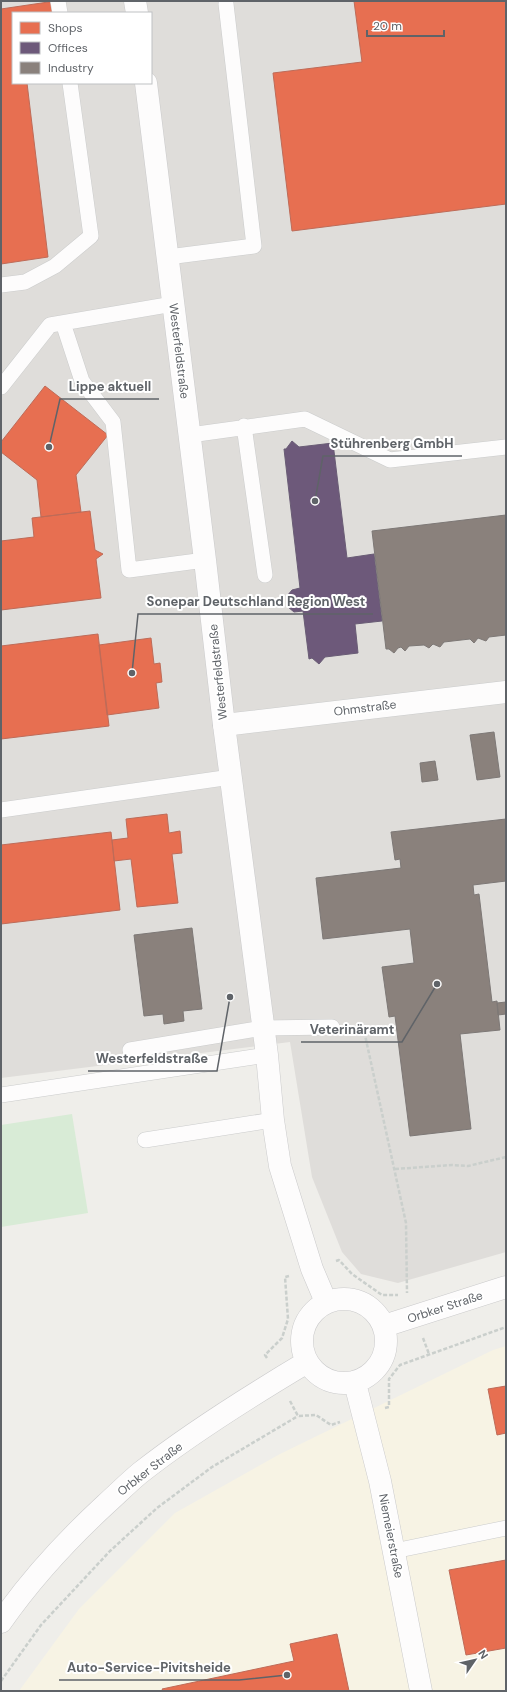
<svg xmlns="http://www.w3.org/2000/svg" width="507" height="1692" font-family="'DM Sans',sans-serif">
	<style>
		.commercial { fill: #f7f3e4 }
		.industrial { fill: #dfddda; fill-rule: evenodd }
		.green { fill: #d8ebd6 }
		.shops { fill: #e76f51; stroke: #be6b58 }
		.offices { fill: #6d597a; stroke: #695c75 }
		.industry { fill: #8a817c; stroke: #7d7876 }
		.lines { fill: none; stroke-linecap: round; stroke-linejoin: round }
		.lane-casing { stroke: #cbcccc; stroke-width: 16 }
		.street-casing { stroke: #cbcccc; stroke-width: 23 }
		.secondary-casing { stroke: #cacacb; stroke-width: 23 }
		.path { stroke: #cacfcc; stroke-width: 2.5; stroke-dasharray: 4 2; stroke-linecap: butt }
		.lane { stroke: #fdfcfc; stroke-width: 15 }
		.street { stroke: #fdfcfc; stroke-width: 22 }
		.secondary { stroke: #fdfcfc; stroke-width: 22 }
		.labels { text-anchor: middle; dominant-baseline: central; stroke-width: 4; stroke-linejoin: round; paint-order: stroke }
		.street-label { font-size: 12px; fill: #5f6368; stroke: #fff }
		.leader { fill: none; stroke: #5f6368; stroke-width: 1.5 }
		.callout-dot { fill: #5f6368; stroke: #fff; stroke-width: 1.5 }
		.callout-label { font-size: 13px; text-anchor: middle; font-weight: bold; fill: #5f6368; stroke: #fff; stroke-width: 4; stroke-linejoin: round; paint-order: stroke }
	</style>
	<rect width="100%" height="100%" fill="#efeeea"/>
	<!-- commercial -->
	<path class="commercial" d="M 506,1346 L 506,1691 L 19,1691 L 79,1609 L 175,1513 L 280,1454 L 493,1350 Z"/>
	<!-- industrial -->
	<path class="industrial" d="M 1,1 L 506,1 L 506,1252 L 398,1283 L 361,1274 L 342,1252 L 312,1177 L 290,1042 L 1,1078 ZM 13,13 L 151,13 L 151,83 L 13,83 Z"/>
	<!-- green -->
	<path class="green" d="M 72,1114 L 88,1213 L 1,1227 L 1,1125 Z"/>
	<!-- shops -->
	<path class="shops" d="M 55,1 L 57,13 L 13,13 L 13,83 L 27,83 L 48,257 L 1,264 L 1,9 Z
		M 354,1 L 506,1 L 506,204 L 292,231 L 273,73 L 362,62 Z
		M 45,386 L 108,435 L 76,475 L 81,512 L 41,517 L 37,480 L 1,452 L 1,442 Z
		M 90,511 L 95,550 L 103,554 L 96,559 L 101,598 L 1,610 L 1,541 L 34,537 L 32,518 Z
		M 98,634 L 109,726 L 1,739 L 1,646 Z
		M 151,638 L 154,664 L 160,663 L 162,682 L 156,683 L 159,708 L 107,715 L 99,645 Z
		M 167,814 L 169,833 L 180,831 L 182,853 L 172,854 L 178,903 L 137,907 L 131,859 L 114,861 L 112,840 L 128,838 L 126,819 Z
		M 111,832 L 120,910 L 1,924 L 1,845 Z
		M 506,1386 L 506,1433 L 497,1435 L 488,1389 Z
		M 506,1560 L 506,1648 L 466,1655 L 449,1570 Z
		M 337,1634 L 349,1691 L 163,1691 L 162,1689 L 294,1661 L 290,1644 Z"/>
	<!-- offices -->
	<path class="offices" d="M 292,441 L 299,447 L 333,443 L 347,558 L 374,554 L 382,621 L 355,624 L 358,653 L 325,657 L 319,664 L 312,658 L 309,659 L 303,611 L 294,612 L 288,607 L 287,596 L 292,590 L 300,588 L 284,449 L 286,449 Z"/>
	<!-- industry -->
	<path class="industry" d="M 506,515 L 506,635 L 489,637 L 486,641 L 478,638 L 474,643 L 470,639 L 444,642 L 440,647 L 433,644 L 429,648 L 424,645 L 409,646 L 405,651 L 401,647 L 398,648 L 394,653 L 389,649 L 386,649 L 372,531 Z
		M 494,732 L 500,777 L 477,780 L 470,735 Z
		M 435,761 L 438,780 L 422,782 L 420,763 Z
		M 506,819 L 506,881 L 473,885 L 474,895 L 479,894 L 492,1002 L 497,1001 L 500,1030 L 460,1034 L 471,1129 L 410,1136 L 395,1016 L 389,1017 L 382,967 L 414,963 L 410,929 L 323,939 L 316,878 L 401,868 L 400,859 L 395,860 L 391,832 Z
		M 192,928 L 202,1009 L 183,1011 L 184,1021 L 164,1024 L 163,1014 L 144,1016 L 134,935 Z
		M 506,1002 L 506,1014 L 498,1015 L 497,1003 Z"/>
	<g class="lines">
		<!-- lane casing -->
		<g class="lane-casing">
			<path id="lane" d="M 58,1 L 60,13
				M 168,257 L 254,246 L 226,4
				M 1,285 L 25,282 L 55,266 L 91,236 L 70,83
				M 63,323 L 82,381 L 113,422 L 129,570 L 205,560
				M 1,387 L 50,325 L 173,304
				M 244,426 L 265,575
				M 190,435 L 305,419 L 390,460 L 506,447
				M 1,810 L 231,777
				M 130,1050 L 263,1028 L 332,1027
				M 1,1095 L 267,1055
				M 145,1140 L 273,1120
				M 394,1551 L 506,1528"/>
		</g>
		<!-- street casing -->
		<g class="street-casing">
			<path id="street" d="M 224,725 L 506,692"/>
		</g>
		<!-- secondary casing -->
		<g class="secondary-casing">
			<path id="secondary" d="M 135,1 L 137,13
				M 146,83 L 205,560 L 224,725 L 267,1055 L 273,1120 L 280,1166 L 312,1269 L 326,1302
				M302 1341a42 42 0 1 1 84 0a42 42 0 1 1-84 0Z
				M 384,1326 L 506,1287
				M 355,1383 L 380,1481 L 421,1691
				M 1,1622 C 31,1579 67,1540 106,1504 C 117,1494 128,1483 140,1473 C 192,1432 250,1396 307,1362"/>
		</g>
		<!-- path -->
		<path class="path" d="M 363,1026 L 406,1223 L 407,1293
			M 395,1169 L 452,1165 L 468,1166 L 506,1157
			M 336,1261 L 339,1260 L 352,1274 L 382,1295 L 398,1295
			M 423,1338 L 429,1354
			M 267,1358 L 265,1355 L 282,1338 L 288,1319 L 285,1277 L 289,1276
			M 290,1401 L 298,1416 L 316,1415 L 331,1425 L 340,1422
			M 385,1408 L 389,1407 L 389,1379 L 400,1365 L 506,1327
			M 1,1681 L 41,1625 L 110,1551 L 157,1508 L 212,1467 L 298,1416"/>
		<!-- lane -->
		<use href="#lane" class="lane"/>
		<!-- street -->
		<use href="#street" class="street"/>
		<!-- secondary -->
		<use href="#secondary" class="secondary"/>
	</g>
	<g class="labels">
		<!-- street labels -->
		<g class="street-label">
			<text transform="translate(179 351) rotate(83)">Westerfeldstraße</text>
			<text transform="translate(218 672) rotate(-96)">Westerfeldstraße</text>
			<text transform="translate(365 708) rotate(-7)">Ohmstraße</text>
			<text transform="translate(445 1307) rotate(-18)">Orbker Straße</text>
			<text transform="translate(150 1469) rotate(-38)">Orbker Straße</text>
			<text transform="translate(391 1536) rotate(79)">Niemeierstraße</text>
		</g>
	</g>
	<!-- callouts -->
	<path class="leader" d="M49 447L60 399H159M315 501L323 456H462M132 673L138 614H373M437 984L402 1042H301M230 997L217 1071H88M287 1675L239 1680H59"/>
	<g class="callout-dot">
		<circle cx="49" cy="447" r="4"/>
		<circle cx="315" cy="501" r="4"/>
		<circle cx="132" cy="673" r="4"/>
		<circle cx="437" cy="984" r="4"/>
		<circle cx="230" cy="997" r="4"/>
		<circle cx="287" cy="1675" r="4"/>
	</g>
	<g class="callout-label">
		<text x="110" y="391">Lippe aktuell</text>
		<text x="392" y="448">Stührenberg GmbH</text>
		<text x="256" y="606">Sonepar Deutschland Region West</text>
		<text x="352" y="1034">Veterinäramt</text>
		<text x="152" y="1063">Westerfeldstraße</text>
		<text x="149" y="1672">Auto-Service-Pivitsheide</text>
	</g>
	<!-- border -->
	<rect width="507" height="1692" fill="none" stroke="#5f6368" stroke-width="4"/>
	<!-- legend -->
	<rect x="12" y="12" width="140" height="72" fill="#ffffff" stroke="#bfc1c3"/>
	<rect x="20" y="22" width="20" height="12" fill="#e76f51" stroke="#bfc1c3"/>
	<text x="48" y="32" font-size="12" fill="#5f6368">Shops</text>
	<rect x="20" y="42" width="20" height="12" fill="#6d597a" stroke="#bfc1c3"/>
	<text x="48" y="52" font-size="12" fill="#5f6368">Offices</text>
	<rect x="20" y="62" width="20" height="12" fill="#8a817c" stroke="#bfc1c3"/>
	<text x="48" y="72" font-size="12" fill="#5f6368">Industry</text>
	<!-- north arrow -->
	<g transform="translate(475 1660) rotate(56)" stroke="#ffffff" stroke-width="3" paint-order="stroke">
	<path d="M0-3L7 15L0 10L-7 15Z" fill="#5f6368"/>
	<text y="-6" font-size="11" font-weight="bold" text-anchor="middle" fill="#5f6368">N</text>
	</g>
	<!-- scale -->
	<path d="M367 30v6h77v-6" fill="none" stroke="#5f6368" stroke-width="2"/>
	<text x="373" y="30" font-size="12" fill="#5f6368" stroke="#ffffff" stroke-width="3" paint-order="stroke">20 m</text>
</svg>
